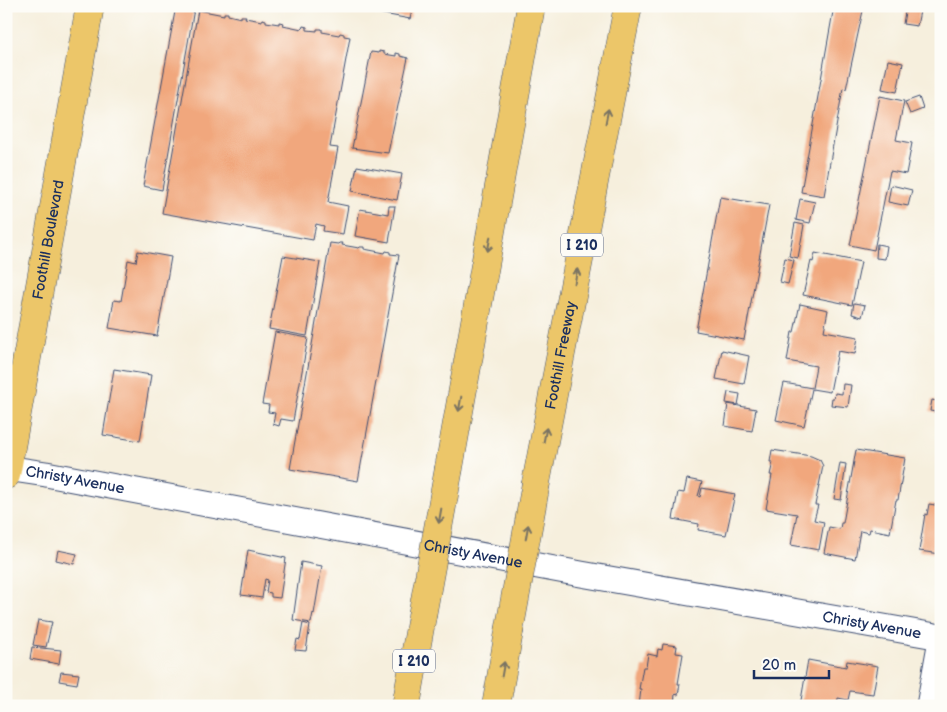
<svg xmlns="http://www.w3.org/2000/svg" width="947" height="712" font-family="'Balsamiq Sans',sans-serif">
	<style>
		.building { fill: #f1a77d }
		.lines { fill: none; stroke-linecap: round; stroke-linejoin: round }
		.minor-casing { stroke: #3c4c71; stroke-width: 27 }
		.primary-casing { stroke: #3c4c71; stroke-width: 29 }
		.motorway-casing { stroke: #3c4c71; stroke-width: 29 }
		.minor { stroke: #fff; stroke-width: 25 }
		.primary { stroke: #ecc669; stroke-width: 28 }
		.motorway { stroke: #ecc669; stroke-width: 28 }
		.motorway-bridge-casing { stroke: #3c4c71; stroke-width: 29; stroke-linecap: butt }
		.motorway-bridge { stroke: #ecc669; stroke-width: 28 }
		.oneway { stroke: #797363 }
		.labels { text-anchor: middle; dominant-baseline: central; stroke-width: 5; stroke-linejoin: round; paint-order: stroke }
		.shield { fill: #fdfcf7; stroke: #5f6c8c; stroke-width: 1 }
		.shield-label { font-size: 14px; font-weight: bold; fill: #1b2f5e }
		.street-label { font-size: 15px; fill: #1b2f5e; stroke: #fdfcf7 }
	</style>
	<rect width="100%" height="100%" fill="#fdfcf7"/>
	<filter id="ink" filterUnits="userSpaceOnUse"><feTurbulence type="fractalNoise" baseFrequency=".02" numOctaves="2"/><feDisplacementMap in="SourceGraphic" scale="10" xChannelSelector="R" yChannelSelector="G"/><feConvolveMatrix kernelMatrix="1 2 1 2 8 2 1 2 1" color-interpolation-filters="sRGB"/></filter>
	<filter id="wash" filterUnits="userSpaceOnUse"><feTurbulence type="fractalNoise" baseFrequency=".0096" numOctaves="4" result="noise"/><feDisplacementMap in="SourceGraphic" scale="20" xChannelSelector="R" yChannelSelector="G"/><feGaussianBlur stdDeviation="1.12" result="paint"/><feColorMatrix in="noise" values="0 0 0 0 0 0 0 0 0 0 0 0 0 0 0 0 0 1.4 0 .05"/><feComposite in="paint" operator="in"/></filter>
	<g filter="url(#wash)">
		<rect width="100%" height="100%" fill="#f6efdd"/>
		<g id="blocks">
			<!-- building -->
			<path class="building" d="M 176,6 L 194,9 L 162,190 L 143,186 Z
				M 346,6 L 413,6 L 410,19 L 346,7 Z
				M 834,6 L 864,6 L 846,89 L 843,88 L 824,196 L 801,192 Z
				M 906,6 L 921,6 L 917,26 L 903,24 Z
				M 198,10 L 224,15 L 224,13 L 228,13 L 228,15 L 241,18 L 241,16 L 246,16 L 245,18 L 262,21 L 262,19 L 266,20 L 266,22 L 279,24 L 279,22 L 284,23 L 283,25 L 302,29 L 303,26 L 307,27 L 307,30 L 317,31 L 317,29 L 322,29 L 322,32 L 339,35 L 340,33 L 344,34 L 344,36 L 350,37 L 330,147 L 338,148 L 328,202 L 348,206 L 343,234 L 323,231 L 324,226 L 316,224 L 313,240 L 162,213 Z
				M 379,51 L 384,52 L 384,54 L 396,56 L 396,53 L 400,54 L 400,56 L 408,58 L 388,153 L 352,148 L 371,52 L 379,53 Z
				M 888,60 L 903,63 L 897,92 L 882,89 Z
				M 880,96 L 904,101 L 896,140 L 912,143 L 906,174 L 890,171 L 874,250 L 850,245 Z
				M 919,97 L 923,109 L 910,114 L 905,102 Z
				M 357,166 L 402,174 L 397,200 L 352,191 Z
				M 891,185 L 912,190 L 908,206 L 888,202 Z
				M 720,197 L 769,205 L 744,340 L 696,331 Z
				M 800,199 L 815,202 L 810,223 L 796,220 Z
				M 389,206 L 395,206 L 389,242 L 355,236 L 360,209 L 388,214 Z
				M 795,223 L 804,225 L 798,258 L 789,256 Z
				M 330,243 L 338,244 L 339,243 L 343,243 L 342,245 L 359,248 L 360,247 L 364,247 L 364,249 L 385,253 L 386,251 L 390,252 L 390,254 L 399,255 L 358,481 L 290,469 Z
				M 877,244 L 887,246 L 885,259 L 876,258 Z
				M 138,251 L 171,257 L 157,336 L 109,328 L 114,300 L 121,301 L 128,260 L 136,262 Z
				M 815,253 L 861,262 L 852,305 L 803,295 L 811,261 L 813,262 Z
				M 283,256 L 320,262 L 307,336 L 269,329 Z
				M 785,258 L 794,260 L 788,284 L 780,282 Z
				M 854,303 L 865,305 L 862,317 L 852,314 Z
				M 800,304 L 828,310 L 824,331 L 858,337 L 855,354 L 838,351 L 830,392 L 812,389 L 804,426 L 776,420 L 784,383 L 812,388 L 816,366 L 787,361 L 792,332 L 794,332 Z
				M 275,332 L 308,338 L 293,421 L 281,419 L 279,426 L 273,424 L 275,413 L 268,412 L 269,405 L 262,404 Z
				M 722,350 L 749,356 L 744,384 L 716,379 Z
				M 114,369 L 151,375 L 140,441 L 103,435 Z
				M 843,384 L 851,385 L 848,407 L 831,405 L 832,398 L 834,398 L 835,393 L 842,394 Z
				M 728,392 L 740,394 L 738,405 L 726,403 Z
				M 932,400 L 941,402 L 941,413 L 930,411 Z
				M 728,404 L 756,409 L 752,431 L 725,426 Z
				M 772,450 L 811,456 L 820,460 L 823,466 L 815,505 L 818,505 L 814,520 L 824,522 L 819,550 L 791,545 L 797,514 L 766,509 L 772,475 L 770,475 L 773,462 L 770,462 Z
				M 856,450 L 905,458 L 898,500 L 896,500 L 890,533 L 870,529 L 869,533 L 860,531 L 855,559 L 824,553 L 829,527 L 840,529 L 841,523 L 843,523 Z
				M 840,463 L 846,464 L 841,500 L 834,499 Z
				M 687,479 L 702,482 L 698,496 L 700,497 L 702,488 L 735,494 L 726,535 L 698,530 L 699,524 L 673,519 L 678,492 L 684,493 Z
				M 929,504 L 941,506 L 941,554 L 919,551 L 925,514 L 927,515 Z
				M 58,550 L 77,554 L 74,564 L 56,560 Z
				M 248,550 L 286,558 L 280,598 L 271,597 L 271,593 L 266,592 L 268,580 L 265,579 L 262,598 L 241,595 Z
				M 301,562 L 322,566 L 314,614 L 313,613 L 311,623 L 293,620 Z
				M 38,620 L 52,622 L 46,647 L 33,645 Z
				M 303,623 L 310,625 L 306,651 L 295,650 L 297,639 L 300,640 Z
				M 663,644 L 677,646 L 676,653 L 683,654 L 678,684 L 680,684 L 678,695 L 675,694 L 674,706 L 639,706 L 641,689 L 639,689 L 643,667 L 646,667 L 648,654 L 657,656 L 658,649 L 662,650 Z
				M 32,647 L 61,650 L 59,664 L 30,659 Z
				M 808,660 L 846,667 L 847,661 L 878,666 L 873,694 L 850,691 L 848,700 L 838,698 L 837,706 L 800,706 Z
				M 61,672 L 79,674 L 77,684 L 59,681 Z"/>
		</g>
	</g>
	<g filter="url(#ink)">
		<use href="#blocks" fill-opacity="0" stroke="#3c4c71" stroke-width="1"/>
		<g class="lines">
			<!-- minor casing -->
			<g class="minor-casing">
				<g id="minor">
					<path id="s1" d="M 6,468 L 46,474 L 581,574 L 941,637"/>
					<path d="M 929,706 L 941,640"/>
				</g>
			</g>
			<!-- primary casing -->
			<g class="primary-casing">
				<g id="primary">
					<path id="s2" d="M 6,475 L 90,6"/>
				</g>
			</g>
			<!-- motorway casing -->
			<g class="motorway-casing">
				<g id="motorway">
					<path d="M 449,468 L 531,6"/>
					<path id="s3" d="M 536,483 L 628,6"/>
					<path d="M 406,706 L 422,616"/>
					<path d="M 496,706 L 509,632"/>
				</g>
			</g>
			<!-- minor -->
			<use href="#minor" class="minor"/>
			<!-- primary -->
			<use href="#primary" class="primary"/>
			<!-- motorway -->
			<use href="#motorway" class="motorway"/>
			<!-- motorway-bridge casing -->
			<g class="motorway-bridge-casing">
				<path id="motorway-bridge" d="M 422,616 L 449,468
					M 509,632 L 536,483"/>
			</g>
			<!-- motorway-bridge -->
			<use href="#motorway-bridge" class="motorway-bridge"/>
		</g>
		<!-- one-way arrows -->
		<defs><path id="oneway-shaft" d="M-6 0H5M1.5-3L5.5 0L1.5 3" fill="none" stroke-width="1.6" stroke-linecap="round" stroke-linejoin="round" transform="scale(1.25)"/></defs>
		<g class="oneway">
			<use href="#oneway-shaft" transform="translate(607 116) rotate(-79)"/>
			<use href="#oneway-shaft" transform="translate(489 244) rotate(100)"/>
			<use href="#oneway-shaft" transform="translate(576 276) rotate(-79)"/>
			<use href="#oneway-shaft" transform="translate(460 404) rotate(100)"/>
			<use href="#oneway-shaft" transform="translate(545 435) rotate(-79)"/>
			<use href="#oneway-shaft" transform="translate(440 516) rotate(100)"/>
			<use href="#oneway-shaft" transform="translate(527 532) rotate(-80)"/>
			<use href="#oneway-shaft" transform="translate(503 669) rotate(-80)"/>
		</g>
	</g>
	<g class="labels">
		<!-- shield labels -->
		<g class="shield">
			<rect x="561" y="233.5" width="42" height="23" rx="4"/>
			<rect x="393" y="649.5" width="42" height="23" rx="4"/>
		</g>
		<g class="shield-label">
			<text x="582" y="245">I 210</text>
			<text x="414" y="661">I 210</text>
		</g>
		<!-- street labels -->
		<g class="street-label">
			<text stroke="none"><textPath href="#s2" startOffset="239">Foothill Boulevard</textPath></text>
			<text stroke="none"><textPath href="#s3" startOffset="130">Foothill Freeway</textPath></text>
			<text stroke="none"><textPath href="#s1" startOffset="70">Christy Avenue</textPath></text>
			<text stroke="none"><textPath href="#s1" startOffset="475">Christy Avenue</textPath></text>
			<text stroke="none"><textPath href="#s1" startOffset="880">Christy Avenue</textPath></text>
		</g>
	</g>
	<!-- margin -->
	<rect width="947" height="712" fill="none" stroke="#fdfcf7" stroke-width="25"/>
	<!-- scale -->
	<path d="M754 670v8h75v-8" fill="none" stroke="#1b2f5e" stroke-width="2.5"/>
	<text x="762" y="670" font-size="15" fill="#1b2f5e" stroke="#fdfcf7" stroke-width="4" paint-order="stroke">20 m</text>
</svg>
